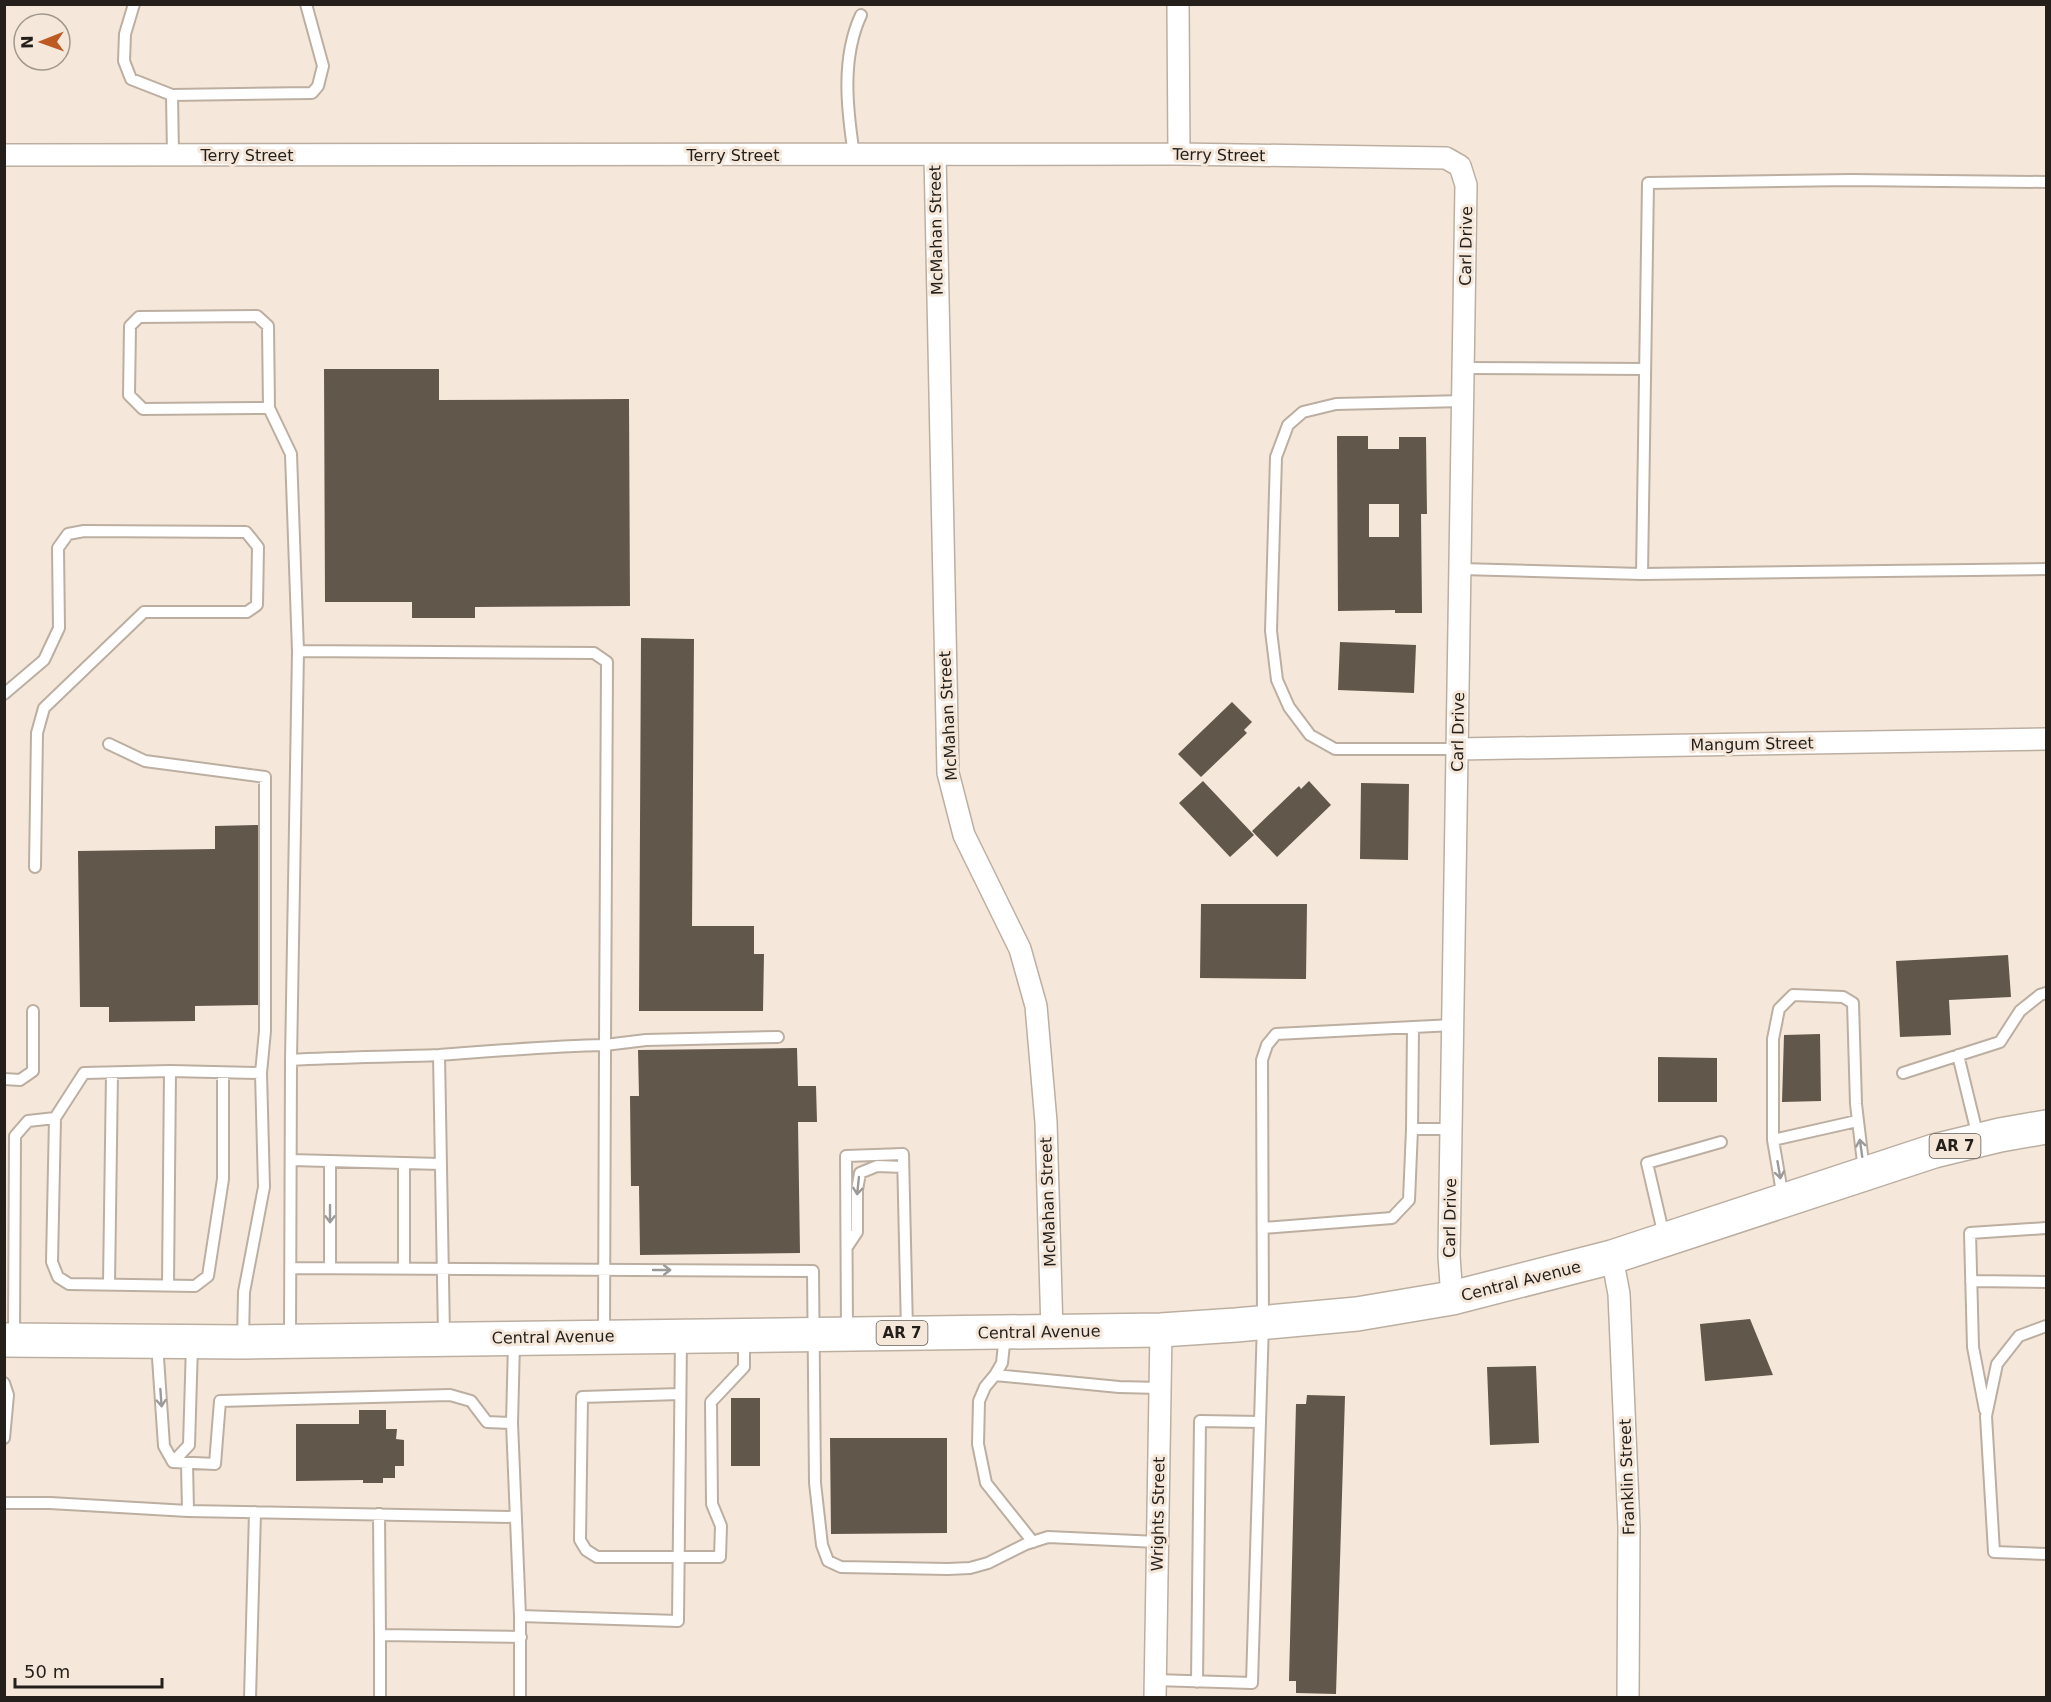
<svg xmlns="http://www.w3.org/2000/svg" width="2051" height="1702" font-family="'DejaVu Sans',sans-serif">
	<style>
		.building { fill: #62574b; fill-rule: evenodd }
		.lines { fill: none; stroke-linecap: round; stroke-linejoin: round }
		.service-casing { stroke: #bcafa2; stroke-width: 14 }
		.minor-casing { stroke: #bcafa2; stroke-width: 24 }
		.primary-casing { stroke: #bcafa2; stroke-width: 36 }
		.service { stroke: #fff; stroke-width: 10 }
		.minor { stroke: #fff; stroke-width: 21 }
		.primary { stroke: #fff; stroke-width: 33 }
		.oneway { stroke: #9c9a98 }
		.labels { text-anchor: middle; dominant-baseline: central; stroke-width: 6; stroke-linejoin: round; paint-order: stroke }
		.shield { fill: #f5e8da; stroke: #635b54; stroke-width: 1.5 }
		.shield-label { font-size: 15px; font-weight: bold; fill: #241f1a }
		.street-label { font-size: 16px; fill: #241f1a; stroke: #f5e8da }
	</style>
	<rect width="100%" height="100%" fill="#f5e8da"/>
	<!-- building -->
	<path class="building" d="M 324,369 L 439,369 L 439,400 L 629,399 L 630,606 L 475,607 L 475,618 L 412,618 L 412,602 L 325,602 Z
		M 1337,436 L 1368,436 L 1368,449 L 1399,449 L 1399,437 L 1426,437 L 1427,514 L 1421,514 L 1422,613 L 1395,613 L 1395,610 L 1338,611 ZM 1369,504 L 1399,504 L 1399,537 L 1369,537 Z
		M 641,638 L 694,639 L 692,926 L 754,926 L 754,954 L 764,954 L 763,1011 L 639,1011 Z
		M 1340,642 L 1416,645 L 1414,693 L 1338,690 Z
		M 1232,702 L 1252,722 L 1244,730 L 1247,733 L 1201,777 L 1178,754 Z
		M 1203,781 L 1254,835 L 1230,857 L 1179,803 Z
		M 1309,781 L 1331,805 L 1277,857 L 1252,831 L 1299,786 L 1301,789 Z
		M 1361,783 L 1409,784 L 1408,860 L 1360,859 Z
		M 258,825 L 258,1005 L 195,1006 L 195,1021 L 109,1022 L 109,1007 L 80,1007 L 78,851 L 215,849 L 215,826 Z
		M 1201,904 L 1307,904 L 1306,979 L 1200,978 Z
		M 2008,955 L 2011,997 L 1949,1000 L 1951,1035 L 1900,1037 L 1896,961 Z
		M 1820,1034 L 1821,1101 L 1782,1102 L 1784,1035 Z
		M 797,1048 L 798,1086 L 816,1086 L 817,1122 L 798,1122 L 800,1253 L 640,1255 L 639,1186 L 631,1186 L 630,1096 L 639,1096 L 638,1050 Z
		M 1658,1057 L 1717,1058 L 1717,1102 L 1658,1102 Z
		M 1750,1319 L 1773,1375 L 1705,1381 L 1700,1324 Z
		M 1536,1366 L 1539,1443 L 1490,1445 L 1487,1367 Z
		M 1307,1395 L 1345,1396 L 1336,1694 L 1296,1693 L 1296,1681 L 1289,1681 L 1296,1404 L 1306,1404 Z
		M 731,1398 L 760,1398 L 760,1466 L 731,1466 Z
		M 359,1410 L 386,1410 L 386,1429 L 397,1429 L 396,1439 L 404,1440 L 404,1466 L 395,1466 L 395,1478 L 383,1478 L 383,1483 L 363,1483 L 363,1480 L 296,1481 L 296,1424 L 359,1424 Z
		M 830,1438 L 947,1438 L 947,1533 L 831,1534 Z"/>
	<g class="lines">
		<!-- service casing -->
		<g class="service-casing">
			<path id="service" d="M 134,4 L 125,34 L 124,61 L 131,79 L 172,95
				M 173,155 L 172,95 L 312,93 L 318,86 L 323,66 L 306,4
				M 854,155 C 847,109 841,58 861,15
				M 1464,368 L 1645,369
				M 269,408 L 268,326 L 257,316 L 139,317 L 130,326 L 129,395 L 143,409 L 269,408 L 291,454 L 298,651
				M 1461,569 L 1642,574 L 2046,569
				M 1642,574 L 1648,183 L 1851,180 L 2046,182
				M 4,694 L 44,660 L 59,628 L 58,548 L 68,534 L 84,531 L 246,532 L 258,547 L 257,605 L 247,612 L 144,612 L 44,708 L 37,733 L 35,867
				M 109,744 L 145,761 L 265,777 L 265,1031 L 261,1073
				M 1458,749 L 1335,749 L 1310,735 L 1289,707 L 1277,680 L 1271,631 L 1276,457 L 1288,425 L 1303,412 L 1336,404 L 1464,401
				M 439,1055 L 444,1335
				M 1958,1055 L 1978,1137
				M 291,1060 L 298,651 L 594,653 L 607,662 L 605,1045 L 646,1040 L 778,1037
				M 1903,1073 L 2000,1042 L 2020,1011 L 2040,995 L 2046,993
				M 4,1079 L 20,1080 L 33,1071 L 33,1011
				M 55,1118 L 52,1262 L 58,1277 L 69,1284 L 195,1286 L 208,1276 L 223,1179 L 223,1073
				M 1412,1129 L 1413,1027
				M 1773,1140 L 1857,1121
				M 291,1160 L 441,1164
				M 404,1163 L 404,1268
				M 1783,1198 L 1773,1140 L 1773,1039 L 1779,1009 L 1793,995 L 1843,997 L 1853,1003 L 1856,1104 L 1864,1171
				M 1263,1228 L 1392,1218 L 1409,1200 L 1412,1129 L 1451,1129
				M 1664,1236 L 1647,1163 L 1721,1142
				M 847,1247 L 857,1232 L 857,1190 L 860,1173 L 877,1166 L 903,1167
				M 291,1268 L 813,1271 L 815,1483 L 822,1545 L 828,1561 L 841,1567 L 948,1569 L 970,1568 L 988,1563 L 1026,1544 L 1048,1537 L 1158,1542
				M 330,1268 L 330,1161
				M 1971,1281 L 2046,1282
				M 109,1284 L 112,1073
				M 168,1285 L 170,1071
				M 2046,1326 L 2019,1336 L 1997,1364 L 1986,1416 L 1994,1552 L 2046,1554
				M 847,1331 L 846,1156 L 903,1154 L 907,1330
				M 1005,1335 L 1002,1363 L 995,1375 L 985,1387 L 979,1401 L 978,1444 L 986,1483 L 1033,1542
				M 14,1337 L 15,1136 L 28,1121 L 55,1118 L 84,1073 L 170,1071 L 261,1073 L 264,1187 L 244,1292 L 243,1339
				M 290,1337 L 291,1060 C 341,1057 390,1057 439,1055 C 494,1051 549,1046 605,1045 L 604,1334
				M 157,1343 L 164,1446 L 173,1462 L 189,1445 L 192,1345
				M 514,1343 L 512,1423 L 520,1616 L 678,1621 L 681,1339
				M 995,1375 L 1119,1387 L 1160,1388
				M 4,1383 L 8,1395 L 4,1438
				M 680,1394 L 582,1397 L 580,1540 L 586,1550 L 597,1557 L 720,1557 L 721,1526 L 712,1504 L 711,1402 L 744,1367 L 744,1340
				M 1985,1410 L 1973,1347 L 1970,1233 L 2046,1228
				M 173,1462 L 215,1464 L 220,1401 L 450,1395 L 471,1401 L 487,1422 L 512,1423
				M 4,1503 L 50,1503 L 188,1511 L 187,1463
				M 188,1511 L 515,1517
				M 379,1514 L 380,1635
				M 520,1616 L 520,1698
				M 1155,1680 L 1252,1683 L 1263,1323 L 1262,1060 L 1267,1045 L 1276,1034 L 1453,1025
				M 1197,1682 L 1200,1421 L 1260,1422
				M 250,1698 L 255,1512
				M 380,1698 L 380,1635 L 521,1637"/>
		</g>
		<!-- minor casing -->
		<g class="minor-casing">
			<path id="minor" d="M 1178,4 L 1179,154
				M 4,155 L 1179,154 L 1446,158 L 1460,166 L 1466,185 L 1449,1256 L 1452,1298
				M 935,155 L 948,773 L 964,835 L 1020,949 L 1036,1006 L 1046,1122 L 1052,1332
				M 1458,749 L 2046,739
				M 1612,1257 L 1619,1294 L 1629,1527 L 1628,1698
				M 1155,1698 L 1161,1330"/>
		</g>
		<!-- primary casing -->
		<g class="primary-casing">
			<path id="primary" d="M 4,1340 L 243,1342 L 1161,1330 L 1236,1325 L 1357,1314 L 1452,1298 L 1612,1257 L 1934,1151 L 2000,1135 L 2046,1127"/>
		</g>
		<!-- service -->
		<use href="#service" class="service"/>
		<!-- minor -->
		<use href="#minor" class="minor"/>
		<!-- primary -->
		<use href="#primary" class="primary"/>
	</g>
	<!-- one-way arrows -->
	<defs><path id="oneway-shaft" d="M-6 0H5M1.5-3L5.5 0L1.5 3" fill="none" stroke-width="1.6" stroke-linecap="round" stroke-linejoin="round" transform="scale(1.5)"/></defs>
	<g class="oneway">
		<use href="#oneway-shaft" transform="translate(1861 1148) rotate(-98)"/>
		<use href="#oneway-shaft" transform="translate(1779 1170) rotate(80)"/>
		<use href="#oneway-shaft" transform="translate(858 1186) rotate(96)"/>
		<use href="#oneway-shaft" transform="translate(330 1214) rotate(90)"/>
		<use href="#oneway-shaft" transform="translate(662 1270)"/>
		<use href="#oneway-shaft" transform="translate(161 1398) rotate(86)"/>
	</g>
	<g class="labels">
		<!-- shield labels -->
		<g class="shield">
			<rect x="1929.5" y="1134" width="51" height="24" rx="4.5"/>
			<rect x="876.5" y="1321" width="51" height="24" rx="4.5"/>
		</g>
		<g class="shield-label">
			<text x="1955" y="1146">AR 7</text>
			<text x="902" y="1333">AR 7</text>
		</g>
		<!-- street labels -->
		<g class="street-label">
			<text x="247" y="155">Terry Street</text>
			<text x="733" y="155">Terry Street</text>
			<text transform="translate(1219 155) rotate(1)">Terry Street</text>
			<text transform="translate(936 230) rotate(-91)">McMahan Street</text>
			<text transform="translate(1466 246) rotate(-89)">Carl Drive</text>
			<text transform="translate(948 716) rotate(-93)">McMahan Street</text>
			<text transform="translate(1458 732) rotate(-89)">Carl Drive</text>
			<text transform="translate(1752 744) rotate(-1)">Mangum Street</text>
			<text transform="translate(1048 1202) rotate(-92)">McMahan Street</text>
			<text transform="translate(1450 1218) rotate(-89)">Carl Drive</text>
			<text transform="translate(1521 1281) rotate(-14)">Central Avenue</text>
			<text transform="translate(1039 1332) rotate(-1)">Central Avenue</text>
			<text transform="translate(553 1337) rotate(-1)">Central Avenue</text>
			<text transform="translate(1627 1477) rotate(-92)">Franklin Street</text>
			<text transform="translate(1158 1514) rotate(-89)">Wrights Street</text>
		</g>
	</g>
	<!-- border -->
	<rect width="2051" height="1702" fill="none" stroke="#241f1a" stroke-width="12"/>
	<!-- north arrow -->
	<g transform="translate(42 42) rotate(269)"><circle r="28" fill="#f5e8da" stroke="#a1988d" stroke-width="1.5"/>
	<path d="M0-4.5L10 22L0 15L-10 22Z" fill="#bd5923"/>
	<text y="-9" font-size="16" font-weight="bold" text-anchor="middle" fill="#241f1a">N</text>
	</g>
	<!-- scale -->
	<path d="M15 1678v9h147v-9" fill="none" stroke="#241f1a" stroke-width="3"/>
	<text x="24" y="1678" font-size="18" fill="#241f1a" stroke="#f5e8da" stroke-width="4.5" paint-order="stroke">50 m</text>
</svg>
